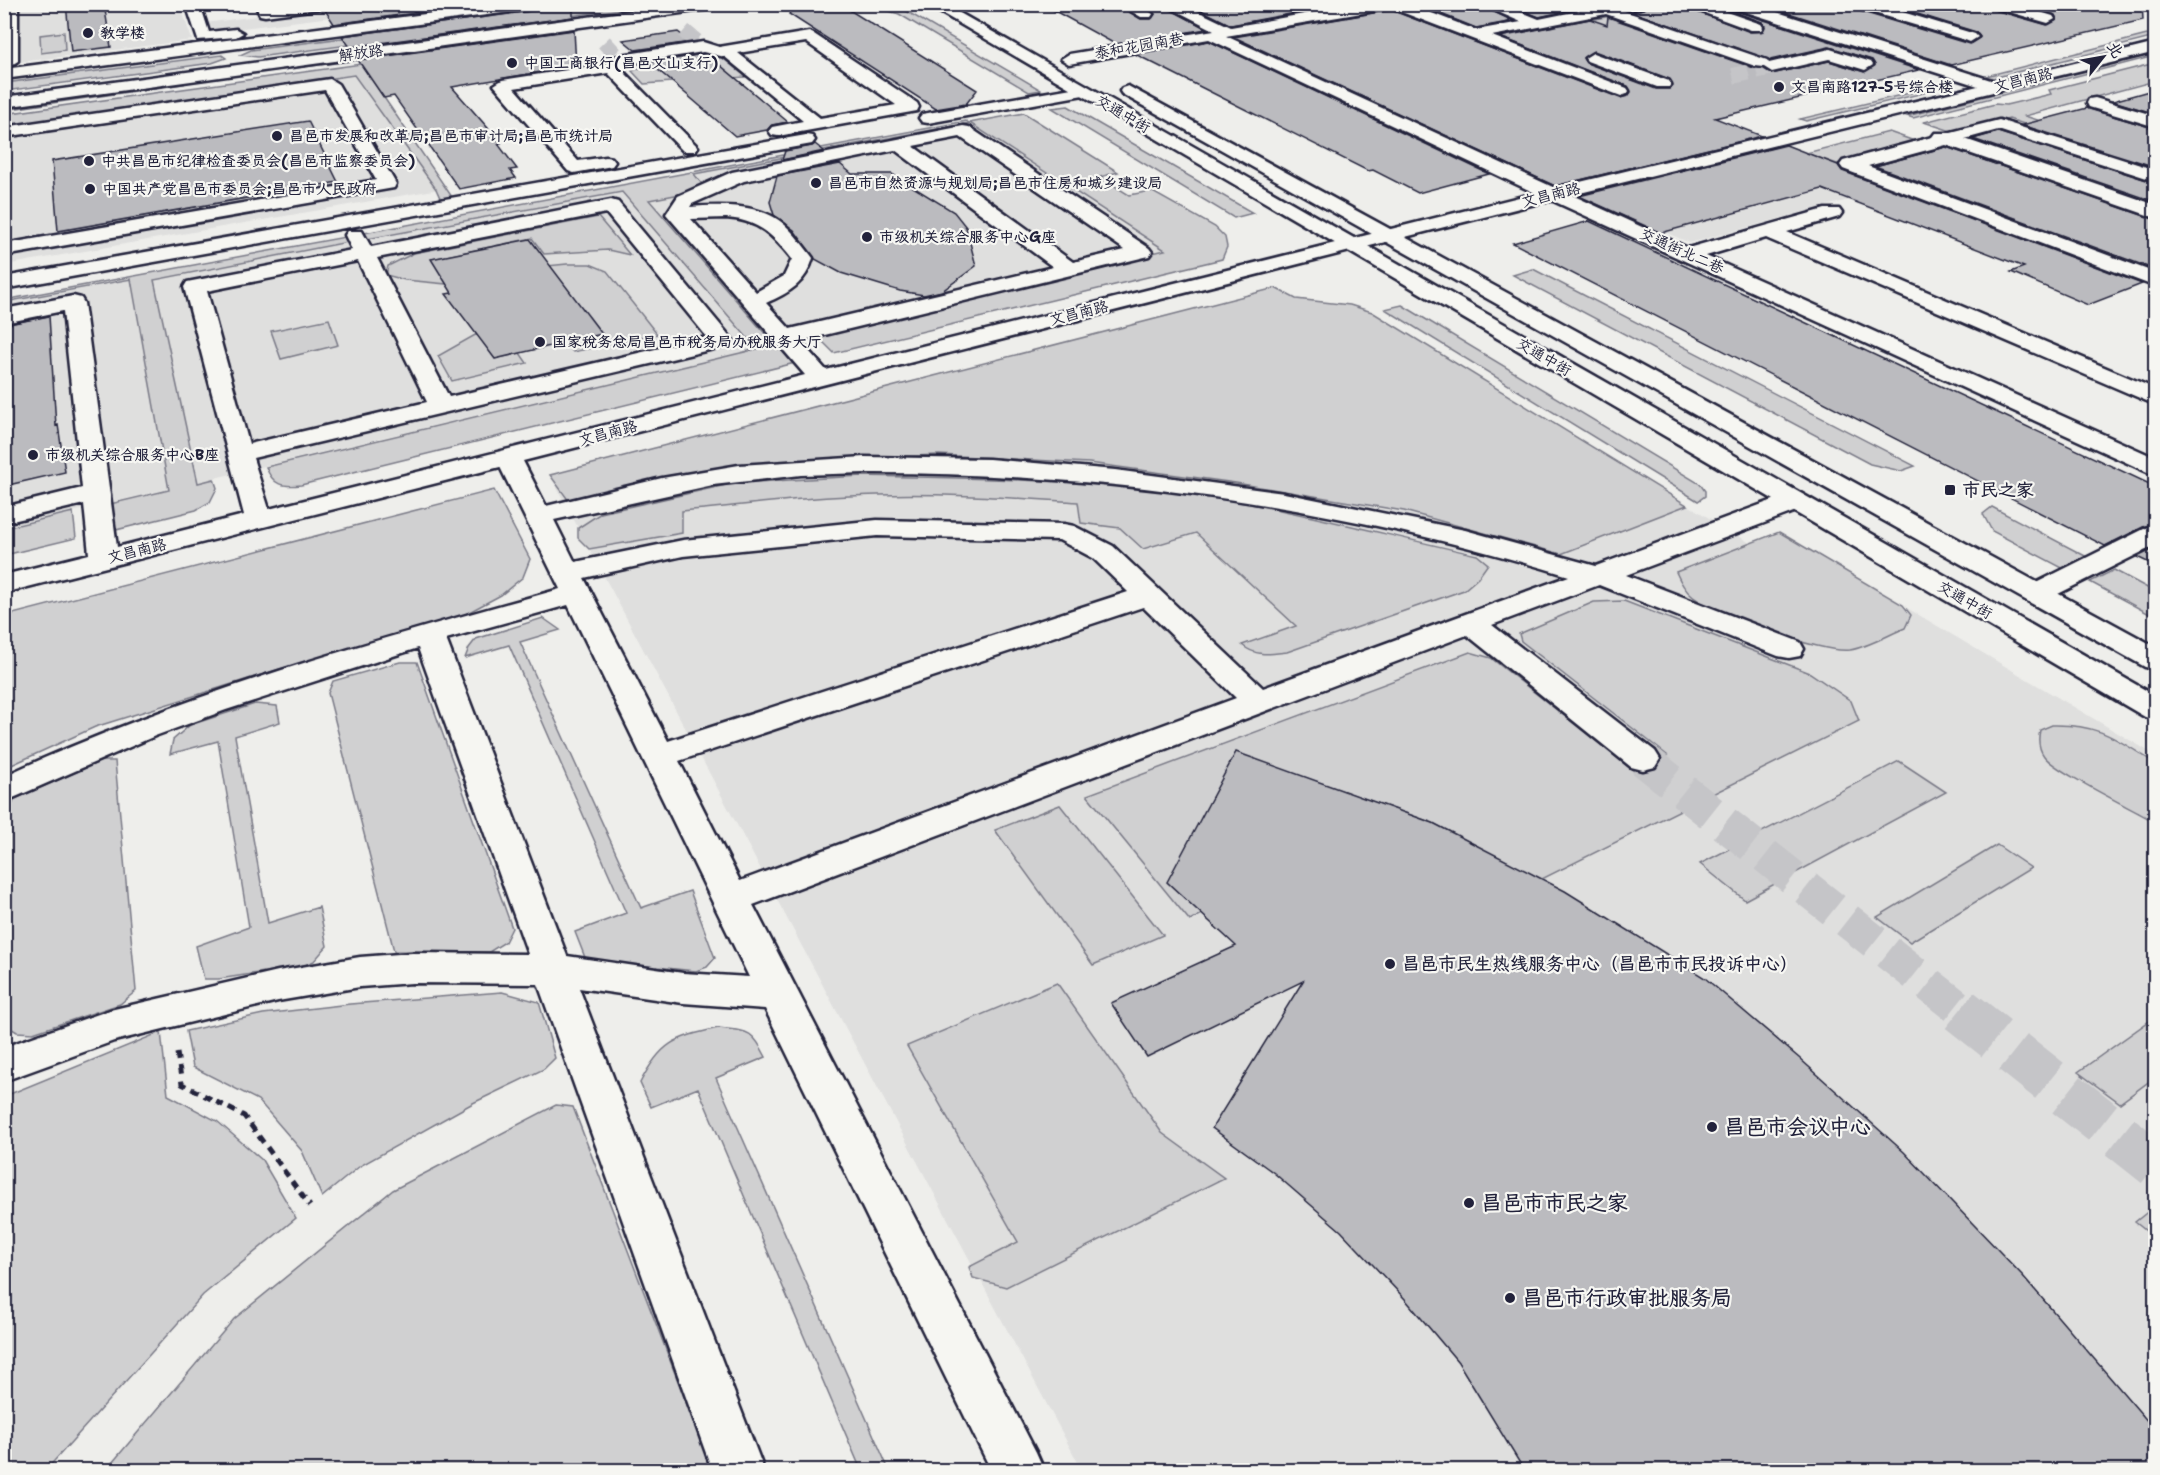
<svg xmlns="http://www.w3.org/2000/svg" width="2160" height="1475" font-family="'Shantell Sans','LXGW WenKai TC',sans-serif">
	<style>
		.built { fill: #dfdfde }
		.green { fill: #d0d0d1; stroke: #797986; stroke-width: 1.5 }
		.building { fill: #bbbbbf; stroke: #22223b; stroke-width: 1.5; fill-rule: evenodd }
		.lines { fill: none; stroke-linecap: round; stroke-linejoin: round }
		.minor-tunnel-far2 { stroke: #c5c5c8; stroke-width: 16; stroke-dasharray: 16 8; stroke-linecap: butt }
		.minor-tunnel-far1 { stroke: #c5c5c8; stroke-width: 35; stroke-dasharray: 35 17; stroke-linecap: butt }
		.minor-tunnel { stroke: #c5c5c8; stroke-width: 46; stroke-dasharray: 46 22; stroke-linecap: butt }
		.minor-casing { stroke: #22223b; stroke-width: 5 }
		.major-casing { stroke: #22223b; stroke-width: 5 }
		.path { stroke: #22223b; stroke-width: 5; stroke-dasharray: 8 6; stroke-linecap: butt }
		.minor { fill: #f6f6f2; fill-rule: evenodd }
		.major { fill: #f6f6f2; fill-rule: evenodd }
		.poi-dot { fill: #22223b; stroke: #f6f6f2; stroke-width: 2 }
		.labels { text-anchor: middle; dominant-baseline: central; stroke-width: 4.5; stroke-linejoin: round; paint-order: stroke }
		.far-poi-label { font-size: 15px; font-weight: bold; fill: #22223b; stroke: #f6f6f2; text-anchor: start }
		.far-street-label { font-size: 15px; fill: #22223b; stroke: #f6f6f2 }
		.poi-label { font-size: 18px; font-weight: bold; fill: #22223b; stroke: #f6f6f2; text-anchor: start }
		.near-poi-label { font-size: 21px; font-weight: bold; fill: #22223b; stroke: #f6f6f2; text-anchor: start }
	</style>
	<rect width="100%" height="100%" fill="#eeeeeb"/>
	<filter id="ink" filterUnits="userSpaceOnUse"><feTurbulence type="fractalNoise" baseFrequency=".0167" numOctaves="2"/><feDisplacementMap in="SourceGraphic" scale="12" xChannelSelector="R" yChannelSelector="G"/><feConvolveMatrix kernelMatrix="1 2 1 2 8 2 1 2 1" color-interpolation-filters="sRGB"/></filter>
	<g filter="url(#ink)">
		<!-- built -->
		<path class="built" d="M 4,5 L 180,5 L 192,40 L 5,64 Z
			M 252,5 L 427,5 L 210,32 L 206,23 L 256,16 Z
			M 367,73 L 445,188 L 5,265 L 4,126 Z
			M 966,121 L 1165,251 L 5,528 L 5,300 Z
			M 1818,157 L 1896,187 L 1690,243 L 1617,211 Z
			M 1275,288 L 1296,299 L 1350,305 L 1372,312 L 1750,543 L 1779,532 L 2155,755 L 2155,1470 L 1082,1470 L 550,475 Z"/>
		<!-- green -->
		<path class="green" d="M 596,5 L 652,5 L 258,57 L 240,55 L 251,50 Z
			M 868,5 L 896,5 L 1041,90 L 1029,92 L 899,14 Z
			M 1610,16 L 1747,63 L 1722,68 L 1585,21 Z
			M 573,26 L 576,30 L 374,58 L 371,54 Z
			M 64,32 L 65,50 L 41,53 L 40,35 Z
			M 2155,33 L 2155,37 L 1993,78 L 1986,76 Z
			M 2155,53 L 2155,56 L 1913,118 L 1907,116 Z
			M 222,55 L 226,58 L 212,63 L 5,91 L 5,83 Z
			M 712,55 L 720,56 L 746,77 L 644,84 L 632,71 L 669,57 Z
			M 359,56 L 361,60 L 199,80 Z
			M 2155,63 L 2155,81 L 2025,116 L 2155,158 L 2155,167 L 2009,119 L 1957,133 L 1924,122 L 1995,104 L 2006,105 L 2051,94 L 2049,90 Z
			M 361,64 L 452,197 L 441,200 L 436,189 L 354,75 L 5,126 L 4,114 Z
			M 183,82 L 184,84 L 5,110 L 4,105 L 144,85 Z
			M 1918,91 L 1924,93 L 1806,121 L 1800,119 Z
			M 1068,106 L 1253,213 L 1234,218 L 1052,108 Z
			M 1024,113 L 1118,172 L 1100,177 L 1129,195 L 1151,191 L 1215,227 L 1225,237 L 1227,247 L 1222,259 L 834,353 L 816,335 L 1165,250 L 970,123 L 694,174 L 706,189 L 649,200 L 775,345 L 783,343 L 799,362 L 301,485 C 283,487 273,486 266,467 L 757,349 L 622,192 L 367,239 L 364,233 L 966,121 L 969,123 Z
			M 1889,132 L 1920,143 L 1837,164 L 1806,153 Z
			M 598,217 L 630,255 L 608,250 L 544,254 L 532,238 L 432,259 L 447,284 L 405,280 L 386,275 L 388,266 L 414,253 Z
			M 345,237 L 348,242 L 154,280 L 198,483 L 214,479 L 217,488 L 210,502 L 196,510 L 116,530 L 110,504 L 169,490 L 131,279 L 5,302 L 4,300 Z
			M 567,264 L 590,264 L 607,271 L 657,334 L 573,352 L 565,343 L 602,334 L 589,317 L 573,320 L 536,267 Z
			M 1533,269 L 1915,466 L 1901,471 L 1870,464 L 1513,275 Z
			M 1275,288 L 1296,299 L 1350,305 L 1372,312 L 1687,505 L 1561,554 L 1404,511 L 1236,483 L 1089,463 L 939,455 L 787,461 L 687,473 L 569,501 L 550,475 Z
			M 1402,305 L 1700,484 L 1705,491 L 1705,496 L 1698,501 L 1385,309 Z
			M 329,319 L 338,345 L 281,359 L 271,331 Z
			M 477,334 L 495,359 L 520,353 L 527,363 L 452,381 L 438,356 Z
			M 862,476 C 966,478 1071,479 1175,492 C 1277,505 1377,533 1477,555 L 1488,564 L 1478,578 L 1464,590 L 1287,652 C 1270,654 1256,657 1242,645 L 1296,626 L 1196,533 L 1143,549 L 1120,528 L 1081,523 L 1078,502 C 1012,498 945,493 878,495 C 812,496 747,505 682,511 L 682,533 L 589,549 L 578,538 L 578,528 L 601,513 L 735,483 Z
			M 494,490 L 530,559 L 523,577 L 501,595 L 458,618 L 280,669 L 95,727 L 5,768 L 5,616 Z
			M 1992,507 L 2089,558 L 2064,569 L 1992,531 L 1983,514 Z
			M 73,512 L 76,538 L 5,555 L 5,528 Z
			M 1779,532 L 1903,605 L 1911,615 L 1905,628 C 1888,635 1868,647 1850,650 C 1822,654 1711,614 1691,595 C 1684,589 1680,581 1676,572 Z
			M 2114,570 L 2155,592 L 2155,617 L 2090,582 Z
			M 1624,601 L 1810,673 L 1851,701 L 1859,721 L 1542,879 L 1433,823 L 1236,753 L 1202,914 L 1190,921 L 1087,795 L 1470,652 L 1491,658 L 1634,771 L 1667,755 L 1521,641 L 1519,634 L 1594,602 Z
			M 543,618 L 560,630 L 520,642 L 641,908 L 690,891 L 715,958 L 707,967 L 696,971 L 586,960 L 575,932 L 626,913 L 509,645 L 465,658 L 469,648 L 476,639 Z
			M 400,662 L 417,662 L 512,928 L 505,942 L 489,952 L 394,951 L 328,693 L 333,681 Z
			M 255,704 L 277,706 L 280,722 L 235,736 L 268,923 L 319,907 L 327,946 L 314,961 L 303,966 L 219,979 L 204,979 L 196,946 L 249,927 L 218,741 L 170,754 L 173,740 L 190,725 Z
			M 2052,725 C 2100,724 2116,739 2155,763 L 2155,822 C 2135,810 2054,771 2044,756 C 2038,748 2038,739 2040,730 Z
			M 101,761 L 115,761 L 136,991 L 120,1004 L 33,1033 L 17,1032 L 7,1026 L 9,811 L 15,799 Z
			M 1899,761 L 1946,792 L 1745,900 L 1700,864 Z
			M 1060,805 L 1163,935 L 1093,965 L 995,830 Z
			M 1997,845 L 2031,868 L 1910,942 L 1877,917 Z
			M 1057,983 L 1162,1133 L 1224,1178 L 1006,1287 L 973,1278 L 969,1267 L 1018,1242 L 907,1046 Z
			M 502,992 L 539,1002 L 555,1058 L 544,1069 L 473,1103 L 360,1166 L 322,1197 L 302,1151 L 258,1100 L 193,1067 L 186,1031 L 263,1014 L 350,1004 Z
			M 2155,1017 L 2155,1077 L 2120,1103 L 2078,1072 Z
			M 718,1028 C 748,1031 752,1029 766,1057 L 716,1078 L 889,1470 L 861,1470 L 698,1088 L 651,1107 L 640,1083 C 661,1042 674,1038 718,1028 Z
			M 161,1032 L 168,1095 L 217,1121 L 262,1160 L 296,1218 L 203,1295 L 46,1470 L 5,1470 L 5,1096 Z
			M 556,1105 L 573,1107 L 712,1470 L 106,1470 L 234,1319 L 393,1190 Z
			M 2155,1206 L 2155,1238 L 2135,1222 Z"/>
		<!-- building -->
		<path class="building" d="M 66,4 L 104,4 L 111,47 L 71,52 Z
			M 334,4 L 481,4 L 334,24 L 325,10 Z
			M 548,4 L 573,4 L 573,17 L 350,47 L 342,36 L 539,10 Z
			M 795,4 L 840,4 L 977,90 L 966,104 L 936,109 L 789,14 Z
			M 1042,4 L 1117,4 L 1141,19 L 1151,19 L 1155,14 L 1143,4 L 1161,4 L 1207,29 L 1115,44 Z
			M 1189,4 L 1344,4 L 1231,25 Z
			M 1416,4 L 1478,4 L 1513,21 L 1476,28 Z
			M 1508,4 L 1547,4 L 1566,11 L 1539,17 Z
			M 1647,4 L 1678,4 L 1750,32 L 1763,31 L 1765,26 L 1762,22 L 1711,4 L 1727,4 L 1730,9 L 1919,70 L 1715,118 L 1762,136 L 1555,186 L 1234,37 L 1391,10 L 1620,98 L 1628,96 L 1631,92 L 1628,86 L 1500,37 L 1590,19 L 1607,25 L 1608,17 L 1754,68 L 1763,69 L 1771,74 L 1829,61 L 1864,72 L 1875,65 L 1872,60 L 1829,47 L 1770,60 L 1632,12 L 1643,9 ZM 1594,51 L 1670,79 L 1673,85 L 1669,89 L 1656,89 L 1586,63 L 1583,58 Z
			M 1761,4 L 1850,4 L 1853,9 L 1969,44 L 1980,37 L 1976,32 L 1885,4 L 1988,4 L 1991,9 L 2047,25 L 2057,20 L 2055,15 L 2023,4 L 2142,4 L 2143,20 L 1951,65 Z
			M 574,30 L 576,66 L 452,87 L 501,143 L 498,144 L 517,169 L 510,170 L 516,178 L 459,189 L 394,96 L 384,98 L 358,60 Z
			M 678,32 L 691,42 L 635,50 L 623,40 Z
			M 1209,41 L 1489,174 L 1418,193 L 1373,170 L 1368,171 L 1135,54 Z
			M 703,54 L 708,55 L 788,122 L 772,125 L 767,130 L 735,136 L 650,63 Z
			M 2156,89 L 2156,114 L 2113,101 Z
			M 2087,108 L 2156,129 L 2156,167 L 2022,125 Z
			M 308,121 L 338,182 L 58,231 L 52,161 Z
			M 1998,132 L 2156,183 L 2156,202 L 1973,139 Z
			M 815,144 L 824,151 L 782,160 L 785,151 L 812,146 Z
			M 1786,145 L 1838,165 L 1842,171 L 2142,284 L 2088,305 L 2011,272 L 2024,267 L 1822,189 L 1661,233 L 1579,196 Z
			M 1946,147 L 2156,220 L 2156,270 L 1875,166 Z
			M 840,164 L 852,174 L 892,174 L 954,212 L 966,227 L 976,266 L 942,291 L 924,295 L 900,291 L 841,273 L 815,259 L 794,230 L 774,215 L 770,202 L 777,176 Z
			M 1589,221 L 2156,487 L 2156,524 L 2145,526 L 2105,546 L 1513,243 Z
			M 530,239 L 602,334 L 495,359 L 446,294 L 452,293 L 431,259 Z
			M 49,316 L 56,426 L 58,425 L 65,472 L 4,486 L 4,325 Z
			M 2156,548 L 2156,566 L 2137,557 Z
			M 1236,752 L 1433,823 L 1565,891 L 1705,978 L 1799,1058 L 1904,1152 L 2023,1276 L 2156,1431 L 2156,1470 L 1524,1470 L 1458,1362 L 1405,1299 L 1341,1231 L 1274,1173 L 1212,1128 L 1303,981 L 1147,1057 L 1111,1003 L 1236,946 L 1167,882 Z"/>
		<g class="lines">
			<!-- minor-tunnel-far2 -->
			<path class="minor-tunnel-far2" d="M 684,31 L 703,47
				M 604,42 L 621,60
				M 1733,76 L 1772,67"/>
			<!-- minor-tunnel-far1 -->
			<path class="minor-tunnel-far1" d="M 1643,759 L 1962,1011"/>
			<!-- minor-tunnel -->
			<path class="minor-tunnel" d="M 1960,1010 L 2156,1165"/>
			<!-- minor casing -->
			<g class="minor-casing">
				<path id="minor" d="M 4,4 L 18,4 L 18,61 L 10,66 L 4,64 Z
					M 186,4 L 200,4 L 209,32 L 236,29 L 243,33 L 236,37 L 198,40 Z
					M 255,4 L 269,4 L 270,7 L 332,4 L 325,8 L 265,16 L 260,15 Z
					M 502,4 L 546,4 L 539,8 L 4,79 L 4,69 Z
					M 682,4 L 724,4 L 717,8 L 4,107 L 4,97 Z
					M 1119,4 L 1138,4 L 1153,14 L 1151,17 L 1141,17 Z
					M 1163,4 L 1183,4 L 1231,27 L 1360,4 L 1408,4 L 1476,30 L 1521,22 L 1480,4 L 1501,4 L 1539,19 L 1613,4 L 1645,4 L 1643,7 L 1624,11 L 1767,60 L 1769,63 L 1830,49 L 1871,62 L 1873,65 L 1865,70 L 1829,59 L 1772,72 L 1764,67 L 1755,66 L 1606,14 L 1492,36 L 1627,88 L 1629,91 L 1627,94 L 1621,96 L 1391,8 L 1226,36 L 1555,188 L 1978,86 L 1731,7 L 1729,4 L 1752,4 L 1997,82 L 2156,43 L 2156,52 L 1572,195 L 1688,248 L 1825,209 L 1839,209 L 1842,213 L 1839,217 L 1787,232 L 2156,389 L 2156,405 L 1766,238 L 1706,256 L 2156,458 L 2156,476 L 1551,200 L 523,461 L 546,506 L 662,478 L 739,465 L 864,457 L 989,459 L 1115,470 L 1284,493 L 1465,530 L 1596,566 L 1784,496 L 1794,494 L 1804,496 L 1807,502 L 1804,508 L 1626,575 L 1800,642 L 1804,649 L 1800,656 L 1789,658 L 1778,656 L 1599,585 L 1492,625 L 1655,751 L 1660,759 L 1655,767 L 1643,770 L 1631,767 L 1467,635 L 753,905 L 1036,1452 L 1044,1470 L 991,1470 L 765,1009 L 683,1003 L 579,988 L 764,1470 L 712,1470 L 538,984 L 412,983 L 360,987 L 278,1001 L 114,1041 L 4,1081 L 4,1047 L 110,1010 L 278,971 L 360,957 L 412,953 L 528,954 L 418,648 L 226,710 L 155,736 L 4,802 L 4,776 C 183,694 371,641 560,589 L 500,467 L 4,593 L 4,575 L 89,554 L 84,504 L 4,523 L 4,507 L 82,488 L 63,311 L 4,323 L 4,309 L 73,296 L 81,298 L 84,303 L 117,547 L 244,515 L 184,287 L 187,282 L 352,250 L 345,235 L 348,231 L 362,231 L 371,247 L 611,200 L 618,202 L 733,340 L 730,345 L 722,347 L 253,458 L 269,509 L 805,375 L 666,214 L 678,196 L 732,172 L 963,126 L 969,127 L 1149,248 L 1152,252 L 1149,256 L 800,341 L 826,370 L 1535,193 L 1209,39 L 1069,64 L 1061,59 L 1069,54 L 1214,30 ZM 960,137 L 1125,250 L 1073,262 L 913,146 ZM 895,150 L 1053,267 L 790,329 L 766,303 C 789,293 806,283 813,258 L 810,254 C 802,244 795,234 785,225 C 760,203 721,205 690,207 L 692,204 L 744,181 ZM 606,213 L 707,337 L 449,397 L 377,258 ZM 726,218 C 758,220 773,235 792,259 L 784,276 L 756,292 L 691,219 ZM 358,261 L 427,402 L 249,444 L 207,291 ZM 864,473 C 1101,472 1342,506 1569,576 L 1263,688 L 1113,546 L 1074,526 L 1064,524 L 877,520 L 683,540 L 575,562 L 554,520 L 713,485 L 801,475 ZM 877,536 L 1059,540 L 1093,558 L 1128,592 L 668,741 L 584,578 L 683,556 ZM 568,605 L 749,977 L 683,973 L 567,956 L 446,639 ZM 1143,607 L 1236,698 L 740,881 L 679,761 Z
					M 1680,4 L 1703,4 L 1761,24 L 1763,27 L 1761,30 L 1751,30 Z
					M 1852,4 L 1876,4 L 1975,34 L 1978,37 L 1970,42 L 1965,40 L 1854,7 Z
					M 1990,4 L 2014,4 L 2053,16 L 2055,19 L 2048,23 L 1992,7 Z
					M 809,32 L 814,34 L 917,103 L 919,107 L 917,111 L 778,136 L 772,135 L 769,131 L 772,127 L 803,121 L 725,57 L 703,52 L 627,64 L 624,72 L 698,147 L 695,151 L 683,151 L 608,73 L 514,88 L 578,161 L 606,157 L 612,158 L 615,162 L 612,166 L 574,173 L 568,171 L 494,85 L 502,80 L 612,63 L 615,57 L 621,55 L 703,42 L 719,47 ZM 806,42 L 896,105 L 820,118 L 738,53 Z
					M 1593,53 L 1669,81 L 1671,84 L 1669,87 L 1657,87 L 1587,61 L 1585,58 Z
					M 330,79 L 338,84 L 396,184 L 394,188 L 4,256 L 4,244 L 376,180 L 325,90 L 4,137 L 4,127 Z
					M 1083,86 L 1089,88 L 1091,91 L 1089,94 L 928,123 L 922,122 L 919,118 L 922,114 L 928,113 Z
					M 2095,98 L 2156,116 L 2156,127 L 2089,107 L 2087,103 L 2089,99 Z
					M 1999,120 L 2156,170 L 2156,181 L 1998,130 L 1965,139 L 2156,205 L 2156,218 L 1946,145 L 1868,166 L 2156,273 L 2156,287 L 1843,169 L 1840,165 L 1843,161 L 1932,137 L 1935,133 L 1947,133 Z
					M 806,135 L 812,136 L 815,140 L 812,144 L 4,289 L 4,277 Z
					M 2156,526 L 2156,545 L 2046,600 L 2036,603 L 2026,600 L 2021,594 L 2026,588 L 2146,528 Z"/>
			</g>
			<!-- major casing -->
			<g class="major-casing">
				<path id="major" d="M 926,4 L 944,4 L 2156,696 L 2156,720 L 2145,717 Z
					M 1128,86 L 2156,647 L 2156,669 L 2145,667 L 1122,94 L 1120,91 L 1122,88 Z"/>
			</g>
			<!-- path -->
			<path class="path" d="M 177,1053 L 182,1084 L 244,1116 L 310,1206"/>
			<!-- minor -->
			<use href="#minor" class="minor"/>
			<!-- major -->
			<use href="#major" class="major"/>
		</g>
	</g>
	<!-- markers -->
	<g class="poi-dot">
		<circle cx="88" cy="33" r="6"/>
		<circle cx="512" cy="63" r="6"/>
		<circle cx="1779" cy="87" r="6"/>
		<circle cx="277" cy="136" r="6"/>
		<circle cx="89" cy="161" r="6"/>
		<circle cx="816" cy="183" r="6"/>
		<circle cx="90" cy="189" r="6"/>
		<circle cx="867" cy="237" r="6"/>
		<circle cx="540" cy="342" r="6"/>
		<circle cx="33" cy="455" r="6"/>
		<rect x="1944" y="484" width="12" height="12" rx="3"/>
		<circle cx="1390" cy="964" r="6"/>
		<circle cx="1712" cy="1127" r="6"/>
		<circle cx="1469" cy="1203" r="6"/>
		<circle cx="1510" cy="1298" r="6"/>
	</g>
	<g class="labels">
		<!-- far-poi labels -->
		<g class="far-poi-label">
			<text x="100" y="33">教学楼</text>
			<text x="524" y="63">中国工商银行(昌邑文山支行)</text>
			<text x="1791" y="87">文昌南路127-5号综合楼</text>
			<text x="289" y="136">昌邑市发展和改革局;昌邑市审计局;昌邑市统计局</text>
			<text x="101" y="161">中共昌邑市纪律检查委员会(昌邑市监察委员会)</text>
			<text x="828" y="183">昌邑市自然资源与规划局;昌邑市住房和城乡建设局</text>
			<text x="102" y="189">中国共产党昌邑市委员会;昌邑市人民政府</text>
			<text x="879" y="237">市级机关综合服务中心G座</text>
			<text x="552" y="342">国家税务总局昌邑市税务局办税服务大厅</text>
			<text x="45" y="455">市级机关综合服务中心B座</text>
		</g>
		<!-- far-street labels -->
		<g class="far-street-label">
			<text transform="translate(1139 46) rotate(-10)">泰和花园南巷</text>
			<text transform="translate(361 53) rotate(-8)">解放路</text>
			<text transform="translate(2023 80) rotate(-14)">文昌南路</text>
			<text transform="translate(1123 114) rotate(30)">交通中街</text>
			<text transform="translate(1551 195) rotate(-14)">文昌南路</text>
			<text transform="translate(1682 251) rotate(24)">交通街北二巷</text>
			<text transform="translate(1079 313) rotate(-14)">文昌南路</text>
			<text transform="translate(1544 357) rotate(30)">交通中街</text>
			<text transform="translate(608 433) rotate(-15)">文昌南路</text>
			<text transform="translate(137 551) rotate(-14)">文昌南路</text>
			<text transform="translate(1965 600) rotate(30)">交通中街</text>
		</g>
		<!-- poi labels -->
		<g class="poi-label">
			<text x="1962" y="490">市民之家</text>
			<text x="1402" y="964">昌邑市民生热线服务中心（昌邑市市民投诉中心）</text>
		</g>
		<!-- near-poi labels -->
		<g class="near-poi-label">
			<text x="1724" y="1127">昌邑市会议中心</text>
			<text x="1481" y="1203">昌邑市市民之家</text>
			<text x="1522" y="1298">昌邑市行政审批服务局</text>
		</g>
	</g>
	<!-- margin -->
	<rect width="2160" height="1475" fill="none" stroke="#f6f6f2" stroke-width="24"/>
	<rect x="12" y="12" width="2136" height="1451" fill="none" stroke="#22223b" stroke-width="2" filter="url(#ink)"/>
	<!-- north arrow -->
	<g transform="translate(2103 57) rotate(59)" stroke="#f6f6f2" stroke-width="4.5" paint-order="stroke">
	<path d="M0-4.5L10 22L0 15L-10 22Z" fill="#22223b"/>
	<text y="-9" font-size="16" font-weight="bold" text-anchor="middle" fill="#22223b">北</text>
	</g>
</svg>
